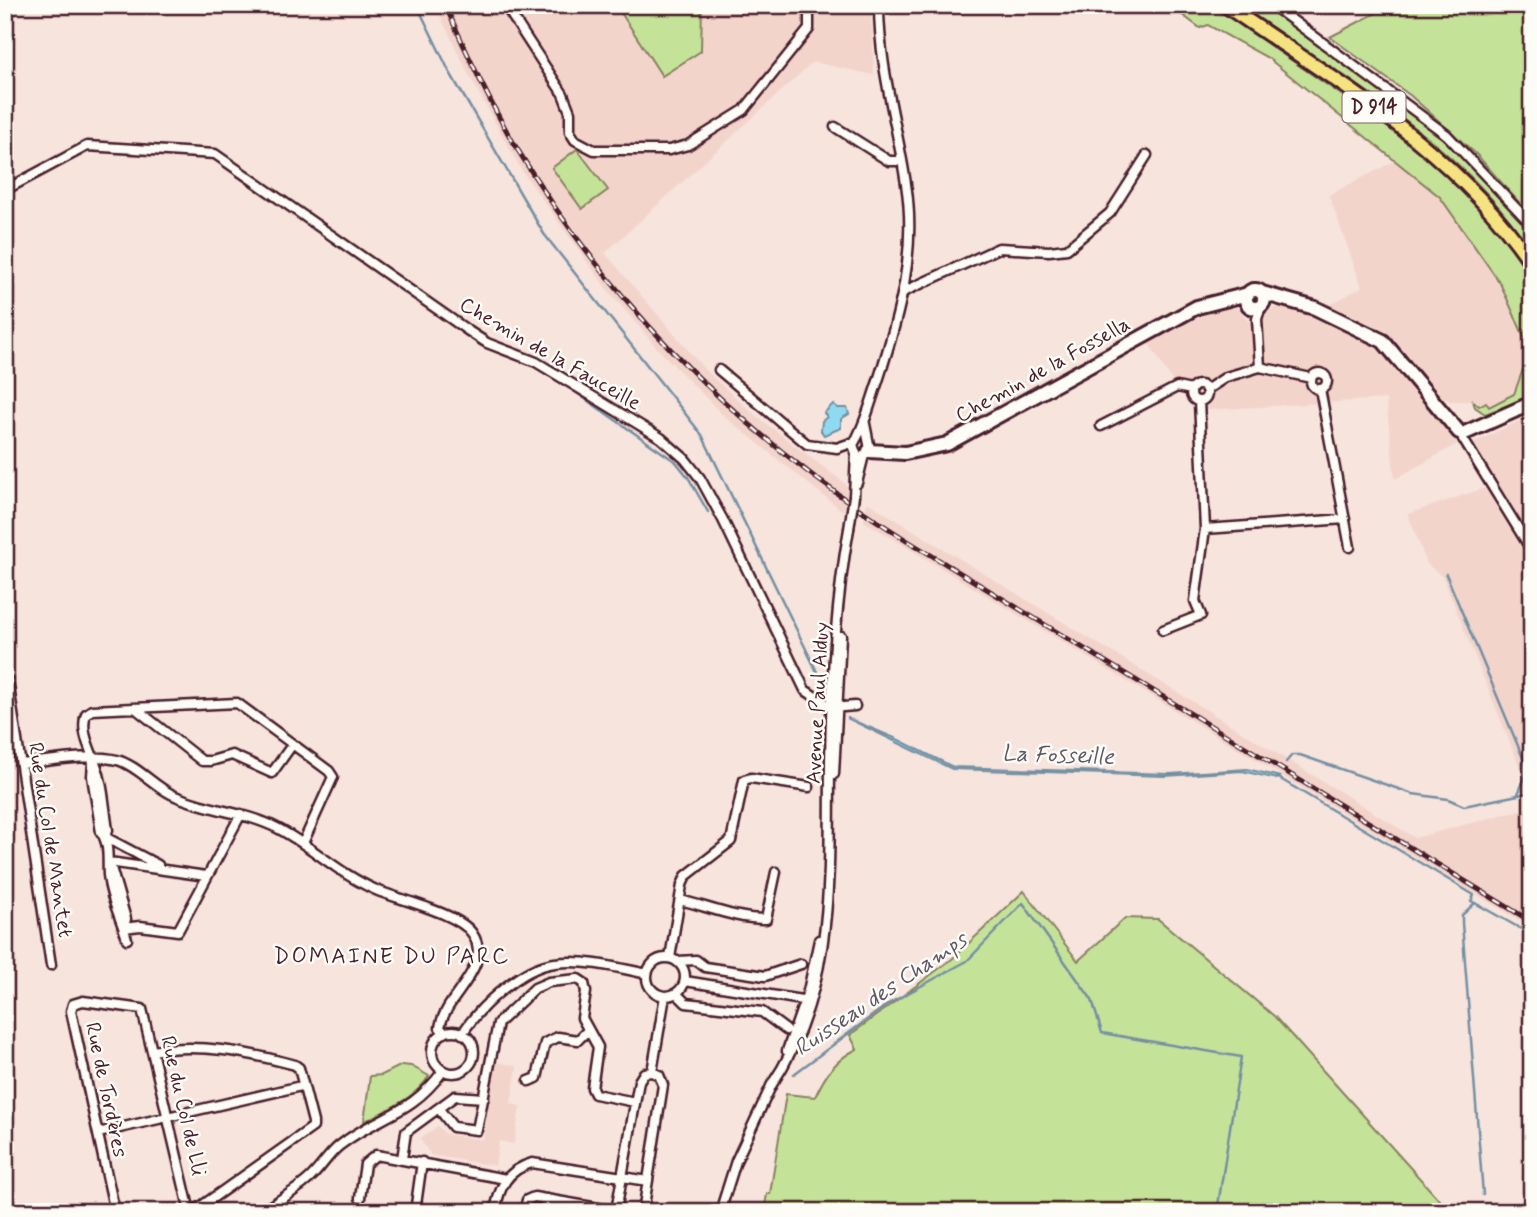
<svg xmlns="http://www.w3.org/2000/svg" width="1537" height="1217" font-family="Mynerve,sans-serif">
	<style>
		.built { fill: #f2d4cb }
		.green { fill: #c5e299; stroke: #888062; stroke-width: 2 }
		.water { fill: #90daf1; stroke: #748fa2; stroke-width: 2 }
		.lines { fill: none; stroke-linecap: round; stroke-linejoin: round }
		.stream { stroke: #748fa2; stroke-width: 2.5 }
		.street-casing { stroke: #4a1f2b; stroke-width: 13 }
		.secondary-casing { stroke: #4a1f2b; stroke-width: 18 }
		.primary-casing { stroke: #4a1f2b; stroke-width: 18 }
		.street { stroke: #fdfcf7; stroke-width: 8 }
		.secondary { stroke: #fdfcf7; stroke-width: 12 }
		.primary { stroke: #f5e382; stroke-width: 12 }
		.rail-casing { stroke: #4a1f2b; stroke-width: 5 }
		.rail { stroke: #fdfcf7; stroke-width: 2.5; stroke-dasharray: 8; stroke-linecap: butt }
		.street-bridge-casing { stroke: #4a1f2b; stroke-width: 13; stroke-linecap: butt }
		.street-bridge { stroke: #fdfcf7; stroke-width: 8 }
		.labels { text-anchor: middle; dominant-baseline: central; stroke-width: 5; stroke-linejoin: round; paint-order: stroke }
		.shield { fill: #fdfcf7; stroke: #806168; stroke-width: 2 }
		.shield-label { font-size: 19px; font-weight: bold; fill: #4a1f2b }
		.street-label { font-size: 21px; fill: #4a1f2b; stroke: #fdfcf7 }
		.water-label { font-size: 23px; font-style: italic; fill: #5f5766; stroke: #fdfcf7 }
		.neighbourhood-label { font-size: 23px; letter-spacing: 2px; fill: #4a1f2b; stroke: #fdfcf7 }
	</style>
	<rect width="100%" height="100%" fill="#f6e4dd"/>
	<filter id="ink" filterUnits="userSpaceOnUse"><feTurbulence type="fractalNoise" baseFrequency=".0143" numOctaves="2"/><feDisplacementMap in="SourceGraphic" scale="14" xChannelSelector="R" yChannelSelector="G"/><feConvolveMatrix kernelMatrix="1 2 1 2 8 2 1 2 1" color-interpolation-filters="sRGB"/></filter>
	<g filter="url(#ink)">
		<!-- built -->
		<path class="built" d="M 435,5 L 871,5 L 874,75 L 813,62 L 605,253 L 704,369 L 755,415 L 848,486 L 844,512 L 724,416 L 659,350 L 607,289 L 522,171 L 469,75 Z
			M 1395,161 L 1440,197 L 1500,283 L 1530,350 L 1515,394 L 1489,407 L 1479,406 L 1473,401 L 1450,401 L 1436,394 L 1380,334 L 1328,306 L 1362,287 L 1329,195 Z
			M 1286,305 L 1382,350 L 1457,444 L 1395,479 L 1386,399 L 1207,410 L 1180,393 L 1146,339 L 1224,307 L 1238,308 L 1249,322 L 1263,320 L 1268,310 Z
			M 1532,415 L 1532,797 L 1443,577 L 1427,564 L 1408,514 L 1485,488 L 1461,449 Z
			M 867,502 L 1415,838 L 1532,807 L 1532,928 L 864,521 Z
			M 495,1062 L 517,1066 L 511,1104 L 520,1106 L 514,1144 L 499,1141 L 495,1166 L 431,1155 L 420,1139 L 438,1126 L 445,1134 L 483,1140 Z"/>
		<!-- green -->
		<path class="green" d="M 616,5 L 702,5 L 701,51 L 662,76 Z
			M 1169,5 L 1212,5 L 1399,135 L 1430,157 L 1466,192 L 1499,228 L 1532,278 L 1532,396 L 1485,414 L 1475,407 L 1473,401 L 1479,406 L 1486,402 L 1489,407 L 1514,394 L 1530,350 L 1500,283 L 1440,197 L 1268,58 L 1208,25 L 1200,28 Z
			M 1239,5 L 1265,5 L 1445,138 L 1527,225 L 1532,232 L 1532,252 C 1463,143 1342,77 1239,5 Z
			M 1391,5 L 1532,5 L 1532,217 L 1477,155 L 1411,96 L 1330,37 Z
			M 577,149 L 608,190 L 582,209 L 552,168 Z
			M 1024,891 L 1078,961 L 1125,918 L 1158,919 L 1274,1016 L 1450,1212 L 764,1212 L 767,1194 L 770,1194 L 786,1094 L 815,1097 C 825,1075 836,1059 857,1049 L 850,1035 L 952,959 Z
			M 402,1065 L 411,1066 L 429,1076 C 415,1099 387,1109 364,1122 L 370,1076 L 382,1075 Z"/>
		<!-- water -->
		<path class="water" d="M 833,404 L 838,408 L 847,408 L 849,414 L 841,419 L 841,428 L 824,435 L 821,431 L 822,421 L 827,417 L 824,413 Z
			M 847,718 L 897,739 L 953,767 L 1170,774 L 1247,769 L 1280,777 L 1277,779 L 1242,771 L 1165,776 L 952,769 Z"/>
		<g class="lines">
			<!-- stream -->
			<path class="stream" d="M 417,5 L 449,71 L 544,234 L 702,435 L 820,678
				M 212,157 L 480,345 L 502,353
				M 515,358 L 541,369
				M 558,380 L 676,462 L 688,477 L 708,512
				M 1446,574 L 1526,765 L 1526,775 L 1518,794
				M 1286,762 L 1292,755 L 1300,755 L 1413,794 L 1448,799 L 1464,806 L 1528,793
				M 1277,777 L 1474,895 L 1471,901 L 1475,903
				M 1475,903 L 1462,915 L 1462,923 L 1483,1195
				M 1475,903 L 1532,935
				M 794,1074 L 888,1004 L 967,961 L 1023,903 L 1092,1000 L 1102,1033 L 1241,1057 L 1217,1212"/>
			<!-- street casing -->
			<g class="street-casing">
				<path id="street" d="M 505,5 L 563,94 L 570,112 L 570,132 L 575,140 L 594,150 L 669,150 L 688,145 L 744,110 L 809,29 L 809,5
					M 1272,5 L 1447,135 L 1532,225
					M 835,127 L 889,161 L 901,161
					M 5,190 L 87,146 L 215,154 L 467,330 L 487,343 L 536,362 L 661,438 L 685,459 L 700,478 L 723,520 L 805,690 L 832,708 L 855,706
					M 905,291 L 999,248 L 1049,251 L 1067,249 L 1110,213 L 1147,155
					M 1260,367 L 1311,378
					M 719,370 L 807,444 L 837,448 L 854,442
					M1311 381a8 8 0 1 1 16 0a8 8 0 1 1-16 0Z
					M1191 393a8 8 0 1 1 16 0a8 8 0 1 1-16 0Z
					M 1320,389 L 1350,547
					M 1206,390 L 1226,377 L 1260,367 L 1257,319 L 1261,306
					M 1101,426 L 1177,387 L 1191,390
					M 1463,439 L 1532,551
					M 857,483 L 864,455 L 870,449 L 865,424
					M 854,496 L 856,453 L 853,445 C 865,425 870,404 878,381 C 899,316 917,253 906,184 C 897,123 879,67 879,5
					M 1205,529 L 1345,519
					M 1163,630 L 1201,615 L 1195,601 L 1205,529 L 1199,401
					M 8,680 L 51,965
					M 135,708 L 202,761 L 211,761 L 232,755 L 272,773 L 292,745
					M 93,762 L 92,776 L 101,832 C 110,844 107,861 108,875 C 110,898 121,918 127,939
					M 21,764 C 52,761 86,753 117,760 C 136,765 153,785 171,794 C 204,810 243,811 277,828 C 312,846 339,874 376,890 C 400,900 458,913 472,933 C 495,967 444,996 440,1028 L 445,1033
					M 834,774 L 841,636
					M 105,837 L 108,830 C 105,812 104,792 99,774 C 94,755 79,733 86,714 L 92,710 L 237,703 L 329,771 L 333,777 L 303,843
					M 105,837 L 158,865
					M 109,862 L 206,876
					M 110,864 L 126,919 L 124,928
					M 680,900 C 709,907 736,919 766,919 L 776,872
					M 124,928 L 140,926 L 178,931 L 241,814
					M647 977a19 19 0 1 1 38 0a19 19 0 1 1-38 0Z
					M 670,958 L 682,885 L 686,876 L 731,841 L 744,780 L 751,778 L 809,787
					M 678,961 L 696,960 L 705,967 L 765,976 L 801,964
					M 685,981 L 808,1001
					M 676,993 L 686,1003 L 762,1012 L 786,1030
					M432 1052a21 21 0 1 1 42 0a21 21 0 1 1-42 0Z
					M 462,1034 C 480,1006 521,967 555,963 C 585,959 619,968 647,974
					M 152,1051 C 199,1043 248,1052 295,1065 L 299,1068 L 313,1122 L 313,1127 L 193,1212
					M 787,1051 L 808,991 L 819,940
					M 529,1081 L 537,1078 L 545,1043 L 558,1037 L 578,1040 L 587,1031
					M 771,1086 C 836,990 829,873 830,762 C 831,685 835,605 849,529
					M 439,1109 L 453,1127 L 477,1130 L 498,1023 L 535,988 L 549,982 L 578,979 L 584,983 L 586,992 L 582,1018 L 598,1047 L 592,1088 L 595,1094 L 635,1102
					M 98,1133 L 301,1086
					M 402,1159 L 406,1132 L 455,1096 L 484,1098
					M 360,1198 L 365,1164 L 376,1155 L 506,1179
					M 115,1212 L 71,1011 L 73,1004 L 83,1001 L 142,1009 L 190,1212
					M 261,1212 C 278,1201 296,1191 310,1178 C 321,1168 328,1155 339,1146 C 379,1114 409,1117 443,1071
					M 415,1212 L 422,1162
					M 495,1212 C 499,1187 507,1170 532,1163 L 648,1181
					M 524,1212 L 527,1200 L 534,1197 L 616,1211 L 639,1081 L 644,1073 L 652,1072 L 665,996
					M 546,1212 L 547,1199
					M 643,1212 L 663,1085 L 659,1075 L 652,1072
					M 720,1212 L 736,1161 L 773,1082"/>
			</g>
			<!-- secondary casing -->
			<g class="secondary-casing">
				<path id="secondary" d="M1246 299a9 9 0 1 1 18 0a9 9 0 1 1-18 0Z
					M 1262,293 L 1315,308 L 1383,341 L 1459,432
					M 1467,432 L 1532,403
					M 869,451 L 905,453 L 947,444 L 1197,307 L 1248,294"/>
			</g>
			<!-- primary casing -->
			<g class="primary-casing">
				<path id="primary" d="M 1225,5 C 1338,83 1454,148 1532,264"/>
			</g>
			<!-- street -->
			<use href="#street" class="street"/>
			<!-- secondary -->
			<use href="#secondary" class="secondary"/>
			<!-- primary -->
			<use href="#primary" class="primary"/>
			<!-- rail casing -->
			<g class="rail-casing">
				<path id="rail" d="M 445,5 C 467,53 489,102 516,147 C 615,311 746,440 908,541 L 1532,922"/>
			</g>
			<!-- rail -->
			<use href="#rail" class="rail"/>
			<!-- street-bridge casing -->
			<g class="street-bridge-casing">
				<path id="street-bridge" d="M 849,529 L 854,496"/>
			</g>
			<!-- street-bridge -->
			<use href="#street-bridge" class="street-bridge"/>
		</g>
	</g>
	<g class="labels">
		<!-- shield labels -->
		<rect class="shield" x="1342.5" y="91.5" width="63" height="31" rx="5"/>
		<g class="shield-label">
			<text x="1374" y="107">D 914</text>
		</g>
		<!-- street labels -->
		<g class="street-label">
			<text transform="translate(550 354) rotate(30)">Chemin de la Fauceille</text>
			<text transform="translate(1043 370) rotate(-29)">Chemin de la Fossella</text>
			<text transform="translate(818 703) rotate(-87)">Avenue Paul Alduy</text>
			<text transform="translate(50 840) rotate(81)">Rue du Col de Mantet</text>
			<text transform="translate(106 1090) rotate(78)">Rue de Tordères</text>
			<text transform="translate(183 1106) rotate(77)">Rue du Col de Lli</text>
		</g>
		<!-- water labels -->
		<g class="water-label">
			<text transform="translate(1058 756) rotate(2)">La Fosseille</text>
			<text transform="translate(881 995) rotate(-34)">Ruisseau des Champs</text>
		</g>
		<!-- neighbourhood labels -->
		<g class="neighbourhood-label">
			<text x="392" y="957">DOMAINE DU PARC</text>
		</g>
	</g>
	<!-- margin -->
	<rect width="1537" height="1217" fill="none" stroke="#fdfcf7" stroke-width="28"/>
	<rect x="14" y="14" width="1509" height="1189" fill="none" stroke="#4a1f2b" stroke-width="2.5" filter="url(#ink)"/>
</svg>
